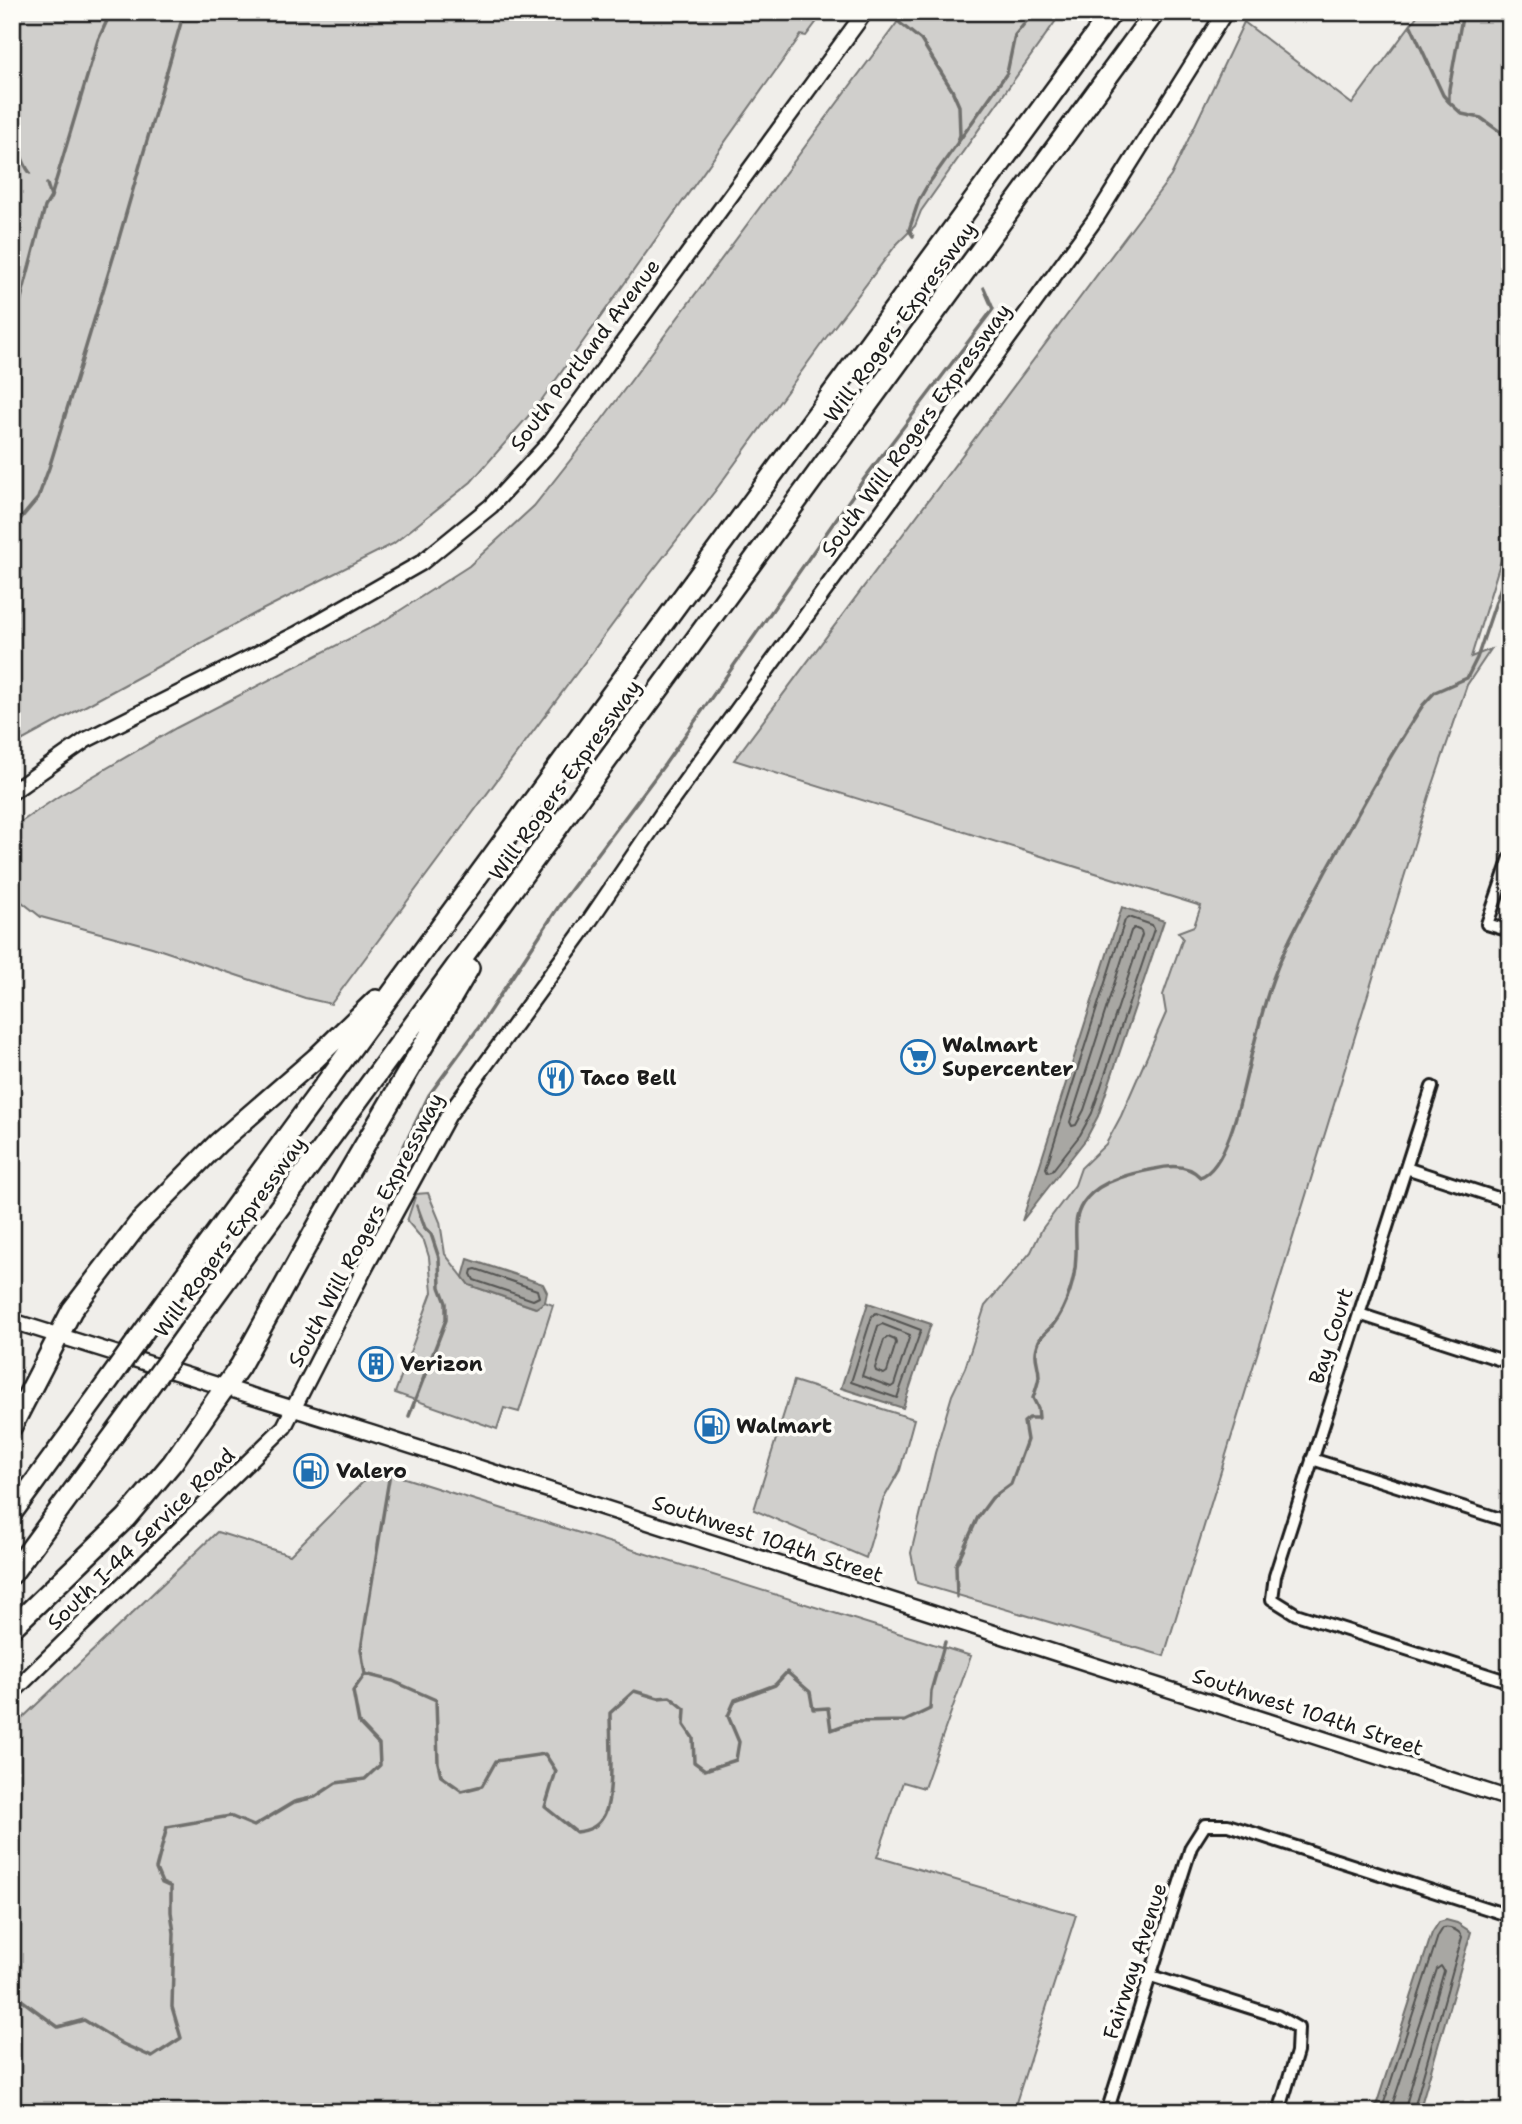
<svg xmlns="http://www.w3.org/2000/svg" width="1522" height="2124" font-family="'Shantell Sans',sans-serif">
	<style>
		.green { fill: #d0cfcc; stroke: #767674; stroke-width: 2 }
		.water { fill: #a8a7a3; stroke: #706f6d; stroke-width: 2 }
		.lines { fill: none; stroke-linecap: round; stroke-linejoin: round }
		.shore { stroke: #545452; stroke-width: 2 }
		.stream { stroke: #706f6d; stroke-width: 3.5 }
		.minor-casing { stroke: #1c1c1c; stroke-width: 16 }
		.secondary-casing { stroke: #1c1c1c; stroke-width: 19 }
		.motorway-casing { stroke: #1c1c1c; stroke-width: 24 }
		.minor { stroke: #fdfcf7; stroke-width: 10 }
		.secondary { stroke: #fdfcf7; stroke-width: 14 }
		.motorway { stroke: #fdfcf7; stroke-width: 19 }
		.motorway-bridge-casing { stroke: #1c1c1c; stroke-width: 24; stroke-linecap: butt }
		.motorway-bridge { stroke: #fdfcf7; stroke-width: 19 }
		.labels { text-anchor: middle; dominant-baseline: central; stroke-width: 7; stroke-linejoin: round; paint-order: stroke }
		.street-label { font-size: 21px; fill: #1c1c1c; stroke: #fdfcf7 }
		.poi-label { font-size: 21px; font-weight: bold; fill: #1c1c1c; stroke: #fdfcf7; text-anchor: start }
	</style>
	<rect width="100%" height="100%" fill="#f0eeea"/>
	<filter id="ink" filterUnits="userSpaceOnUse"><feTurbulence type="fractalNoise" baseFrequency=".0143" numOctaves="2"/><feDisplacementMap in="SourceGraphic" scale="14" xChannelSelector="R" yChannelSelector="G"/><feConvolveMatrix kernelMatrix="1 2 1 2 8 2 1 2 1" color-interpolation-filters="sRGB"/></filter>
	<g filter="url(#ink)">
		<!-- green -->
		<path class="green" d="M 12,12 L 824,12 L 806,36 L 801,35 L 538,405 L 471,482 L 393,544 L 256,613 L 12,746 Z
			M 905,12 L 1062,12 L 921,211 L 915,226 L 896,245 L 825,339 L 715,491 L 647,578 L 331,1004 L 305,998 L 152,947 L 41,917 L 12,894 L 12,828 L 59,796 L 176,728 L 382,622 L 469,566 L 534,506 L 598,425 Z
			M 1420,12 L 1510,12 L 1510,531 L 1471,657 L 1491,649 L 1467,685 L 1429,796 L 1164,1656 L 917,1583 L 911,1553 L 935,1453 L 952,1395 L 965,1368 L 985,1306 L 1031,1252 L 1042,1229 L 1075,1185 L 1081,1168 L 1106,1144 L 1121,1116 L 1166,1013 L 1163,995 L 1183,938 L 1178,932 L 1194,926 L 1201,906 L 734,760 L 1171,176 L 1244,22 L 1352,104 Z
			M 428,1193 L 440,1222 L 445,1254 L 469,1285 L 535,1308 L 545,1302 L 553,1305 L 519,1412 L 504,1408 L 497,1429 L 395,1393 L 432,1292 L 429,1257 L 424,1241 L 407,1221 L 416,1194 Z
			M 794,1381 L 914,1419 L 900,1470 L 883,1500 L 866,1558 L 754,1510 Z
			M 376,1469 L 971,1656 L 924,1788 L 903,1782 L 877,1857 L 1076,1915 L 1013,2112 L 12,2112 L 12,1728 L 217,1532 L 290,1555 Z"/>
		<!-- water -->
		<path class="water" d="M 1122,907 L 1164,921 L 1098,1116 L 1086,1139 L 1022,1221 Z
			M 468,1259 L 543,1284 L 547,1292 L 545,1302 L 536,1308 L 469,1285 L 463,1277 Z
			M 868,1303 L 931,1324 L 903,1408 L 841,1388 Z
			M 1446,1920 L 1457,1923 L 1471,1932 L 1419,2112 L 1374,2112 L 1432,1933 L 1439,1922 Z"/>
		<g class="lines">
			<!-- shore -->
			<path class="shore" d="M 1129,917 L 1152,925 L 1154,929 L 1092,1113 L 1080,1135 L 1052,1171 L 1048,1172 L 1046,1168 L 1125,920 Z
				M 1134,928 L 1141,931 L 1142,935 L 1084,1110 L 1076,1125 L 1072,1126 L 1070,1122 L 1131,931 Z
				M 476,1269 L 537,1290 L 539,1297 L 533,1300 L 474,1280 L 471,1274 L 472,1270 Z
				M 876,1313 L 921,1330 L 897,1398 L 851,1382 L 872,1316 Z
				M 882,1324 L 910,1335 L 894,1385 L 891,1387 L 862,1376 L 878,1326 Z
				M 888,1337 L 895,1340 L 896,1343 L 887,1372 L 884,1374 L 876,1371 L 875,1368 L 884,1340 Z
				M 1381,2112 L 1438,1936 L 1443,1928 C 1450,1926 1460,1931 1462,1937 L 1413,2112
				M 1390,2112 L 1437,1969 L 1441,1966 L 1444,1971 L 1404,2112"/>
			<!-- stream -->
			<path class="stream" d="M 1463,12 L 1449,89 L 1449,102 L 1462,114 L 1481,118 L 1510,139
				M 895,19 L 921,40 L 952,90 L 959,106 L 960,135 L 957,144
				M 1411,26 L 1443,95 L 1449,102
				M 12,134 C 20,147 20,160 30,173
				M 51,197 L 98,40 L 111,12
				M 913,236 L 909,230 L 919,200 L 927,186 L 1007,73 L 1015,35 L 1034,12
				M 12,333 L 45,207 L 51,197 L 47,184
				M 12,529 L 38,498 L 49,468 L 117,245 L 184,12
				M 398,1158 L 429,1095 L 479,1027 L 561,903 L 665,764 L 864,479 L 993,309 L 984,288
				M 409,1416 L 446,1320 L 446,1303 L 440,1287 L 439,1258 L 431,1234 L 425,1228 L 417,1206
				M 957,1597 L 956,1565 L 978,1517 L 992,1498 L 1011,1484 L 1027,1440 L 1024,1422 L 1029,1418 L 1039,1418 L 1038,1408 L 1033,1398 C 1035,1392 1038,1384 1039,1377 C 1039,1361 1032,1359 1039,1341 C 1042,1334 1048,1331 1053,1325 C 1067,1307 1076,1277 1076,1254 C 1077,1233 1071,1216 1087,1198 C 1102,1180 1133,1173 1155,1169 C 1171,1165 1189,1165 1200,1177 C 1231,1167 1245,1077 1253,1048 C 1260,1022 1266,995 1276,971 C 1289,936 1309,903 1326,871 C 1357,815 1388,758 1423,705 L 1435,692 L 1467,678 L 1477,658 L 1510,560
				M 365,1674 L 393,1681 L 436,1700 L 438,1763 L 441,1776 L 462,1791 L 482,1786 L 496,1761 L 545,1754 L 556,1771 L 545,1807 L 576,1832 C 587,1831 597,1828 603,1817 C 615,1798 610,1738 610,1713 L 634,1691 L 658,1698 L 670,1697 L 685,1709 L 684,1725 L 693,1738 L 694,1762 L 705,1770 L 736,1760 L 739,1742 L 728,1716 L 735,1700 L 775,1685 L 787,1672 L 810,1692 L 813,1709 L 828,1708 L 831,1730 L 853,1722 L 905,1721 L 930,1709 L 931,1691 L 945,1642
				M 12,2006 L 16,1996 L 58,2027 L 84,2020 L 123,2044 L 152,2057 L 181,2038 L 172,2007 L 174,1933 L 171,1912 L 171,1887 L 162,1883 L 156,1869 L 167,1827 L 230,1816 L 254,1826 L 294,1802 L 315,1797 L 336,1783 L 365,1779 L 380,1765 L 379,1744 L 359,1723 L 353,1691 L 365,1674 L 361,1649 L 391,1467"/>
			<!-- minor casing -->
			<g class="minor-casing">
				<path id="minor" d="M 1510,858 L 1487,924 L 1510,931
					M 1432,1087 L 1275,1576 L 1272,1599 L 1296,1614 L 1510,1682
					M 1406,1168 L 1510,1202
					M 1359,1314 L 1510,1363
					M 1312,1459 L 1510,1522
					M 1151,1976 L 1277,2016 L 1298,2028 L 1297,2052 L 1279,2112
					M 1107,2112 L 1191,1847 L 1205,1825 L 1228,1825 L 1510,1916"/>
			</g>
			<!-- secondary casing -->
			<g class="secondary-casing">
				<path id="secondary" d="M 12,792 L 86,740 L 297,634 L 421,563 L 491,506 L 551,441 L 865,12
					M 12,1321 L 371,1433 L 1510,1799
					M 12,1693 L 284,1427 L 364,1270 L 448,1116 L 579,936 L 664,811 L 1096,218 L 1225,12"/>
			</g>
			<!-- motorway casing -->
			<g class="motorway-casing">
				<path id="motorway" d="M 152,1320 L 1112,12
					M 189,1331 L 1155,12
					M 12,1426 L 72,1310 L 138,1224 L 218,1143 L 316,1058 L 376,1000
					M 12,1513 L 99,1394
					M 12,1574 L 133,1409
					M 12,1628 L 126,1518 L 173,1462 L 209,1410 L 240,1366 L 323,1216 L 469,968"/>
			</g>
			<!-- minor -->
			<use href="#minor" class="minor"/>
			<!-- secondary -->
			<use href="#secondary" class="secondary"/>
			<!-- motorway -->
			<use href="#motorway" class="motorway"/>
			<!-- motorway-bridge casing -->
			<g class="motorway-bridge-casing">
				<path id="motorway-bridge" d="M 99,1394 L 152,1320
					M 133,1409 L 189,1331"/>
			</g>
			<!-- motorway-bridge -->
			<use href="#motorway-bridge" class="motorway-bridge"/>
		</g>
	</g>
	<!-- icons -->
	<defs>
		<g id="supermarket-ring" transform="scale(1.75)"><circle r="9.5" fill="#fdfcf7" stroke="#1f6fb2" stroke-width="1.5"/><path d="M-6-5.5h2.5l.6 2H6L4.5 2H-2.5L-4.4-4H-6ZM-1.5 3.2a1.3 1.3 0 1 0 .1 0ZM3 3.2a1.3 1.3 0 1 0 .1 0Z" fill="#1f6fb2"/></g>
		<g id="restaurant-ring" transform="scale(1.75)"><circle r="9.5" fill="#fdfcf7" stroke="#1f6fb2" stroke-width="1.5"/><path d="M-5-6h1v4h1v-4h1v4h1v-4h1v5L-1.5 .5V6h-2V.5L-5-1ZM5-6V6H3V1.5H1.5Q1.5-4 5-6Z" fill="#1f6fb2"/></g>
		<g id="building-ring" transform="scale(1.75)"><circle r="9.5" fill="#fdfcf7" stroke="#1f6fb2" stroke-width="1.5"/><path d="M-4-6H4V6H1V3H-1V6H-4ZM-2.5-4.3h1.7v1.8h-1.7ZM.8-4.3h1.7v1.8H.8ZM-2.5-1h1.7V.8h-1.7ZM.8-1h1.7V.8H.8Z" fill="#1f6fb2"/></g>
		<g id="fuel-ring" transform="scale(1.75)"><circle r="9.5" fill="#fdfcf7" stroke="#1f6fb2" stroke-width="1.5"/><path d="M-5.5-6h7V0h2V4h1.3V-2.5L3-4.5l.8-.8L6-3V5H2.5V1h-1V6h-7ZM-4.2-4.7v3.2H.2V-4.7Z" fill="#1f6fb2"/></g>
	</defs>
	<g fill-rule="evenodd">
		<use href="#supermarket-ring" x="918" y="1057"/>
		<use href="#restaurant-ring" x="556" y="1078"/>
		<use href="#building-ring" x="376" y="1364"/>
		<use href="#fuel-ring" x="712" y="1426"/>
		<use href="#fuel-ring" x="311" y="1471"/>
	</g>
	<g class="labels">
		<!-- street labels -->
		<g class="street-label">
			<text transform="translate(900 322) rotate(-54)">Will Rogers Expressway</text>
			<text transform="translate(585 355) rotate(-53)">South Portland Avenue</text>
			<text transform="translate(916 430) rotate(-54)">South Will Rogers Expressway</text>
			<text transform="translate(565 780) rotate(-54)">Will Rogers Expressway</text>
			<text transform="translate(366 1230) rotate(-62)">South Will Rogers Expressway</text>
			<text transform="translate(230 1237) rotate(-54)">Will Rogers Expressway</text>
			<text transform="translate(1331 1336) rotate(-72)">Bay Court</text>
			<text transform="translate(141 1539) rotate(-44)">South I-44 Service Road</text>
			<text transform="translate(768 1539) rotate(18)">Southwest 104th Street</text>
			<text transform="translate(1308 1712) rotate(18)">Southwest 104th Street</text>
			<text transform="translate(1135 1961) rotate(-72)">Fairway Avenue</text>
		</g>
		<!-- poi labels -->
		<g class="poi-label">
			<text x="942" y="1045">Walmart<tspan x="942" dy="24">Supercenter</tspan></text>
			<text x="580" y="1078">Taco Bell</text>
			<text x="400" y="1364">Verizon</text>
			<text x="736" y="1426">Walmart</text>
			<text x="336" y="1471">Valero</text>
		</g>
	</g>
	<!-- margin -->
	<rect width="1522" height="2124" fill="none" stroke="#fdfcf7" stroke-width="42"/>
	<rect x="21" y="21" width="1480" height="2082" fill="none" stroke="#1c1c1c" stroke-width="2.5" filter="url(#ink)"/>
</svg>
